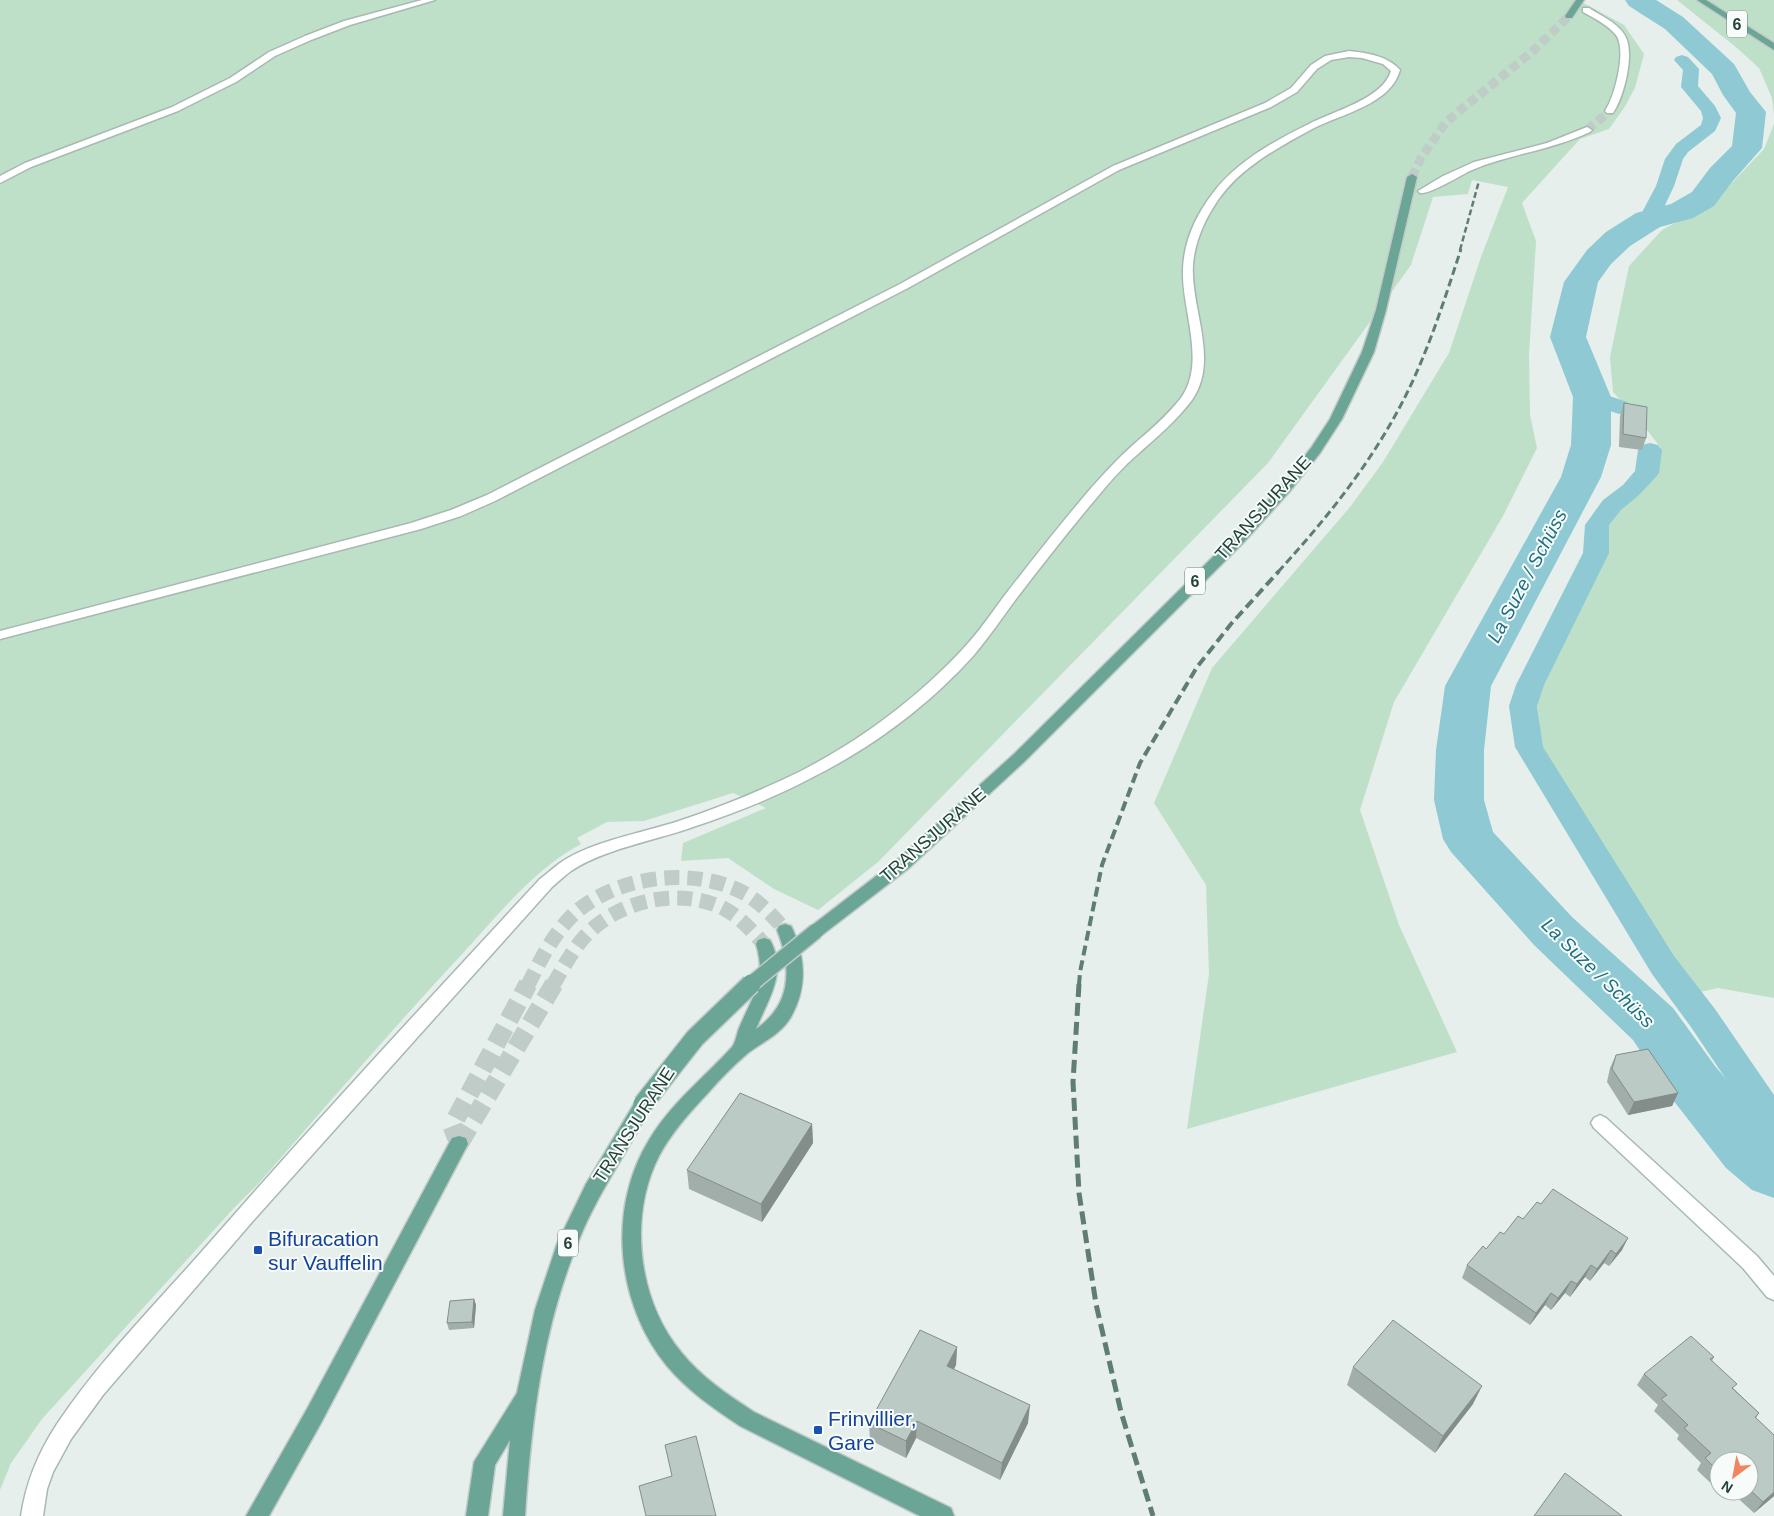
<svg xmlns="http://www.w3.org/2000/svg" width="1774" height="1516" font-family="Arial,sans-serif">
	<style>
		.green { fill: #bfe0c8 }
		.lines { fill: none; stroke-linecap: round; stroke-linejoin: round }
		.canal { fill: #8ec9d4; fill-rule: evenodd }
		.river { fill: #8ec9d4; fill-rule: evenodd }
		.minor-tunnel { stroke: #bfccc8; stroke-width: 9; stroke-dasharray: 9 4.5; stroke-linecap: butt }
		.major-tunnel-far2 { stroke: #bfccc8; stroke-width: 9; stroke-dasharray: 9 4.5; stroke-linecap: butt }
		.major-tunnel-far1 { stroke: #bfccc8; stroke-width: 15; stroke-dasharray: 15 8; stroke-linecap: butt }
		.major-tunnel { stroke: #bfccc8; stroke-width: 19; stroke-dasharray: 19 9; stroke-linecap: butt }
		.minor-casing { stroke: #a8b8b2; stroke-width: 3 }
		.major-casing { stroke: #c2cac8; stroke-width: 3 }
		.minor { fill: #fff; fill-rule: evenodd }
		.major { fill: #6aa596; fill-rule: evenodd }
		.rail-far3 { stroke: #5f7d75; stroke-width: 2.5; stroke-dasharray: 6 3; stroke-linecap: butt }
		.rail-far2 { stroke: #5f7d75; stroke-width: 3; stroke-dasharray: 8 4; stroke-linecap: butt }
		.rail-far1 { stroke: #5f7d75; stroke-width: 4; stroke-dasharray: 10 5; stroke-linecap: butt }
		.rail { stroke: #5f7d75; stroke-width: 5; stroke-dasharray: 13 6; stroke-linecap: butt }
		.major-bridge-far1-casing { stroke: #c2cac8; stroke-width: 18; stroke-linecap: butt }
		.major-bridge-casing { stroke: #c2cac8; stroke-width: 22; stroke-linecap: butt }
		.major-bridge-far1 { stroke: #6aa596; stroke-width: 15 }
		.major-bridge { stroke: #6aa596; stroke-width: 19 }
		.wall { fill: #a1aea9 }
		.shaded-wall { fill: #838d89 }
		.building { fill: #bbcac4; stroke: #838d89 }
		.transit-dot { fill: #1a4fb4; stroke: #f7fbf9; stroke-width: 2 }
		.labels { text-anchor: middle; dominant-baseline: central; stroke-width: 4; stroke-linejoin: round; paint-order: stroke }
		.shield { fill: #f7fbf9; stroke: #637a73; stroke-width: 1 }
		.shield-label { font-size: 16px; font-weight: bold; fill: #24423a }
		.street-label { font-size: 18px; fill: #24423a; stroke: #f7fbf9 }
		.water-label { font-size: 19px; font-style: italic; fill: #1c6f80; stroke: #f7fbf9 }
		.near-transit-label { font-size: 21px; fill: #164399; stroke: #f7fbf9; text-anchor: start }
	</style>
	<rect width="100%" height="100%" fill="#e6efeb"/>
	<!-- green -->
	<path class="green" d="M 0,0 L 1578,0 L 1624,25 L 1644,54 L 1635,88 L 1624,108 L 1609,129 L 1580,139 L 1522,203 L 1536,241 L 1529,355 L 1530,415 L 1537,448 L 1503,516 L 1394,702 L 1360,810 L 1399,925 L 1457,1052 L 1187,1129 L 1209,974 L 1206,885 L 1154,803 L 1212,668 L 1350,507 L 1383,462 L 1449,353 L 1481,257 L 1508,187 L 1472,180 L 1468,194 L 1433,197 L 1411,265 L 1268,463 L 878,862 L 818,910 L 774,889 L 728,858 L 681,861 L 683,843 L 766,808 L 733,793 L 644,821 L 607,822 L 577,838 L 581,844 C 533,870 500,913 464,952 C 394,1027 327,1105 259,1183 L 234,1208 L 42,1419 L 11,1463 L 0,1490 Z
		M 1677,0 L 1774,0 L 1774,114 L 1772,98 L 1759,68 L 1737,48 Z
		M 1774,124 L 1774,998 L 1718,988 L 1700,992 L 1688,978 L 1545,773 L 1536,694 L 1545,654 L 1600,523 L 1651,480 L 1661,448 L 1640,421 L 1613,392 L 1610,357 L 1629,266 L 1662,230 L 1696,212 L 1727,188 L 1764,149 Z"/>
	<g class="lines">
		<!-- canal -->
		<path class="canal" d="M 1682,55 L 1688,57 L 1699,69 L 1698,86 L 1715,106 L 1721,118 L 1715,131 L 1688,152 L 1683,159 L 1674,186 L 1658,220 L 1655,224 L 1648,226 L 1641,224 L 1638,220 L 1656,186 L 1665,159 L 1676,144 L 1701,125 L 1703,118 L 1701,111 L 1681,87 L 1683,70 L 1674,60 L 1676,57 Z
			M 1592,390 L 1627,402 L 1630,407 L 1627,412 L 1619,414 L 1584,402 L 1581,397 L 1584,392 Z
			M 1650,443 L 1658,445 L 1662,450 L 1659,473 L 1655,478 L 1639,495 L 1621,510 L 1609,525 L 1609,553 L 1544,685 L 1537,706 L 1543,747 L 1674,956 L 1715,1009 L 1774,1095 L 1774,1138 L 1762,1133 L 1691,1027 L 1652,974 L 1515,747 L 1509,706 L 1516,685 L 1583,553 L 1585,525 L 1603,500 L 1623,485 L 1635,471 L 1638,450 L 1642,445 Z"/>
		<!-- river -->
		<path class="river" d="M 1625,0 L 1656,0 L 1683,17 L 1734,64 L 1750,92 L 1766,112 L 1762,148 L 1732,182 L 1714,206 L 1693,218 L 1660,227 L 1630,246 L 1611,264 L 1598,282 L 1586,337 L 1611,397 L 1611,445 L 1601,477 L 1491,686 L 1484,750 L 1484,800 L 1493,832 L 1572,917 L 1673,1008 L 1715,1066 L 1774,1136 L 1774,1198 L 1752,1190 L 1726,1168 L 1673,1100 L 1633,1040 L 1534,945 L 1451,852 L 1443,839 L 1434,800 L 1436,750 L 1445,686 L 1561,477 L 1571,445 L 1573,397 L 1550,337 L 1564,282 L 1587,250 L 1606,232 L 1636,213 L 1671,204 L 1692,192 L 1710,168 L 1732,146 L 1736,113 L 1723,95 L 1712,74 L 1665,29 L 1629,6 Z"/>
		<!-- minor-tunnel -->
		<path class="minor-tunnel" d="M 1587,130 L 1610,111"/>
		<!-- major-tunnel-far2 -->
		<path class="major-tunnel-far2" d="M 1412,177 L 1421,158 L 1446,122 L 1533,51 L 1569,16"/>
		<!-- major-tunnel-far1 -->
		<path class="major-tunnel-far1" d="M 528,985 C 541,959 554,932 576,912 C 619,875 696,866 746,894 C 762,904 773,916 785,930
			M 553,985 C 561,972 568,958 577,946 C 608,903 672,886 721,907 C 738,915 751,930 764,944"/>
		<!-- major-tunnel -->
		<path class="major-tunnel" d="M 459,1144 L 452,1126 L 528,984
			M 459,1144 L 554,984"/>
		<!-- minor casing -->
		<g class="minor-casing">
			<path id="minor" d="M 422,0 L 435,0 L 350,25 L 311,40 L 275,56 L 236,82 L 178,111 L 31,167 L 0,183 L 0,176 L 25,163 L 172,107 L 230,78 L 269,52 L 305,36 L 344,21 Z
				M 1583,8 L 1589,8 C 1601,16 1616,22 1624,34 C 1636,51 1624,97 1613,113 L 1607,113 L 1605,111 C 1615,96 1627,50 1616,35 C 1608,25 1594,18 1583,12 Z
				M 1349,51 C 1367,53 1388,56 1400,70 C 1391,104 1342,114 1314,128 C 1279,147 1241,167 1218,200 C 1205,219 1195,241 1193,264 C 1190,308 1220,360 1192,400 C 1177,420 1157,437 1138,454 C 1124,466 1111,480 1099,495 C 1070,529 1043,564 1016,599 C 1002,618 989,637 974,655 C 929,705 873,747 813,777 C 774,798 732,814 690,828 C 653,841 604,849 571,871 C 564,876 558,882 552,887 L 252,1222 L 103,1395 L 71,1439 L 53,1472 L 47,1489 L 43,1516 L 21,1516 C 26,1482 38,1453 57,1424 C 99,1361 154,1306 204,1249 C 314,1123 427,1001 540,879 C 547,874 553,868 560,863 C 592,841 642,833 679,821 C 721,807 762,790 801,771 C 861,740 916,699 962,650 C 978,633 991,614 1005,595 C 1033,559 1062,522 1092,487 C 1105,473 1117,459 1132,446 C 1149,431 1167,416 1181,398 C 1207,362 1181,309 1183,269 C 1184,241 1196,215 1213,193 C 1236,162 1274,141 1309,124 C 1333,111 1383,99 1391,71 L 1383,64 L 1362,58 L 1349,57 L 1331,60 L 1317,69 L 1297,92 L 1271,107 L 1119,170 L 908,288 L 495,501 L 461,516 L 421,529 L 0,639 L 0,631 L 411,523 L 451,510 L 487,495 L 900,284 L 1113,166 L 1265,103 L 1291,88 L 1311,65 L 1325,56 Z
				M 1587,127 L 1592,130 L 1590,132 C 1552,150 1510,154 1472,170 C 1461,175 1429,195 1420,193 L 1418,191 L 1443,176 L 1474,162 L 1547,143 Z
				M 1600,1115 L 1606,1118 L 1757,1256 L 1774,1276 L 1774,1300 L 1767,1297 L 1743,1268 L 1594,1128 L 1591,1123 L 1594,1118 Z"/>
		</g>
		<!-- major casing -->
		<g class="major-casing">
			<path id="major" d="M 1576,0 L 1584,0 L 1572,18 L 1566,18 L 1565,16 Z
				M 1697,0 L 1706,0 L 1774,43 L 1774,50 Z
				M 1412,174 L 1417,177 L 1386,310 L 1374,352 L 1342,419 L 1320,453 L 1290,491 L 1244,542 L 1024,762 L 909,868 L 822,935 L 816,937 L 810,935 L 808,931 L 810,927 L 897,860 L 1014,754 L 1234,536 L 1282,485 L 1311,448 L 1330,419 L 1362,352 L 1376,310 L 1407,177 Z
				M 785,924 L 791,926 L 793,930 C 806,960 807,988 791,1017 C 781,1034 763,1042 748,1053 C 734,1065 720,1079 708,1093 C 690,1112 671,1133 659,1156 C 628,1217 638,1300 681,1352 C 701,1377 728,1395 754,1412 L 951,1508 L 954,1516 L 920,1516 L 740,1426 C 714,1409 687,1390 667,1366 C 616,1304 607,1208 649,1140 C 671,1103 704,1078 732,1047 C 736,1042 737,1032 740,1026 C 753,995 767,980 756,944 L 758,940 L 764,938 L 770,940 C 788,973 768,999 756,1029 C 792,1004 792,968 777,930 L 779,926 Z
				M 643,1096 L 649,1099 L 652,1104 C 628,1152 596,1195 577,1245 C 542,1331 531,1424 525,1516 L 503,1516 L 510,1440 L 495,1465 L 488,1516 L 466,1516 L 474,1462 L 517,1393 L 535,1310 L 557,1244 L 586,1184 L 637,1099 Z
				M 459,1136 L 466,1138 L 468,1144 L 321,1423 L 269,1516 L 246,1516 L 307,1409 L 452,1138 Z"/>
		</g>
		<!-- minor -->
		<use href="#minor" class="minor"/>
		<!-- major -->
		<use href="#major" class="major"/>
		<!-- rail-far3 -->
		<path class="rail-far3" d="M 1460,250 L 1479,181"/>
		<!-- rail-far2 -->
		<path class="rail-far2" d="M 1278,572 C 1328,517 1373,461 1406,395 C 1429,349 1445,298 1461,249"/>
		<!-- rail-far1 -->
		<path class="rail-far1" d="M 1079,985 L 1080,972 L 1102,865 L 1140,763 L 1197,667 L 1231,624 L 1279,571"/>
		<!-- rail -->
		<path class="rail" d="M 1079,984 L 1073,1082 L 1079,1193 L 1096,1304 L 1121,1412 L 1153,1516"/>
		<!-- major-bridge-far1 casing -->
		<g class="major-bridge-far1-casing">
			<path id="major-bridge-far1" d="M 750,985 L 816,931"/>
		</g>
		<!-- major-bridge casing -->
		<g class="major-bridge-casing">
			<path id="major-bridge" d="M 643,1104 L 695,1038 L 751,984"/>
		</g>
		<!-- major-bridge-far1 -->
		<use href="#major-bridge-far1" class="major-bridge-far1"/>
		<!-- major-bridge -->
		<use href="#major-bridge" class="major-bridge"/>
	</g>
	<!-- wall -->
	<path class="wall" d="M 1624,403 L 1646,438 L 1642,450 L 1619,447 L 1620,416 Z
		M 1616,1055 L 1678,1093 L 1672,1106 L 1628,1115 L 1607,1082 L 1610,1068 Z
		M 812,1124 L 813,1143 L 762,1222 L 689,1189 L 687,1170 Z
		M 1541,1204 L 1622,1250 L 1609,1266 L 1604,1263 L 1590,1281 L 1585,1277 L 1570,1297 L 1565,1293 L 1551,1310 L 1545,1305 L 1530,1325 L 1462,1278 L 1467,1265 L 1486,1249 Z
		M 474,1299 L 476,1305 L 474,1328 L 449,1330 L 447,1323 Z
		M 957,1347 L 956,1365 L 954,1369 L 1028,1423 L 1000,1480 L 916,1438 L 906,1458 L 870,1440 L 869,1423 Z
		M 1714,1357 L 1712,1361 L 1734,1389 L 1759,1413 L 1756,1418 L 1774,1435 L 1774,1496 L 1754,1513 L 1730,1491 L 1749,1491 L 1749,1461 L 1719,1461 L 1719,1491 L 1725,1491 L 1722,1494 L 1697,1470 L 1701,1463 L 1677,1439 L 1679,1435 L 1654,1411 L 1658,1405 L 1637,1385 L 1644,1374 Z
		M 1353,1367 L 1473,1404 L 1435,1453 L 1347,1385 Z"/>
	<!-- shaded-wall -->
	<path class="shaded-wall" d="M 1678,1093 L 1672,1106 L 1628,1115 L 1634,1102 Z
		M 812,1124 L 813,1143 L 762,1222 L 761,1204 Z
		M 1628,1238 L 1622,1250 L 1609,1266 L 1616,1254 Z
		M 1611,1250 L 1604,1263 L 1590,1281 L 1597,1269 Z
		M 1591,1265 L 1585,1277 L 1570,1297 L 1577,1284 Z
		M 1571,1281 L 1565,1293 L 1551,1310 L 1558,1298 Z
		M 1551,1293 L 1545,1305 L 1530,1325 L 1536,1313 Z
		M 474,1299 L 476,1305 L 474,1328 L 472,1322 Z
		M 957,1347 L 956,1365 L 946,1384 L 947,1366 Z
		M 1482,1386 L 1473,1404 L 1435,1453 L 1443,1436 Z
		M 1030,1405 L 1028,1423 L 1000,1480 L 1002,1463 Z
		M 917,1421 L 916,1438 L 906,1458 L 906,1441 Z
		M 1774,1492 L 1774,1496 L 1754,1513 L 1763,1502 Z"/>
	<!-- building -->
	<path class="building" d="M 1624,403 L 1647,407 L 1646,438 L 1623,434 Z
		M 1648,1049 L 1678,1093 L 1634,1102 L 1612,1069 L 1616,1055 Z
		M 740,1093 L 812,1124 L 761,1204 L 687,1170 Z
		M 1553,1189 L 1628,1238 L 1616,1254 L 1611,1250 L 1597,1269 L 1591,1265 L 1577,1284 L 1571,1281 L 1558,1298 L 1551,1293 L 1536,1313 L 1467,1265 L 1483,1246 L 1486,1249 L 1500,1232 L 1504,1234 L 1518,1216 L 1523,1219 L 1537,1202 L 1541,1204 Z
		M 474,1299 L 472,1322 L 447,1323 L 450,1301 Z
		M 1393,1320 L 1482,1386 L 1443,1436 L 1353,1367 Z
		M 920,1330 L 957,1347 L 947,1366 L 1030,1405 L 1002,1463 L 917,1421 L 906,1441 L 869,1423 Z
		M 1691,1336 L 1714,1357 L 1710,1359 L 1737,1384 L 1732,1388 L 1759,1413 L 1755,1417 L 1774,1435 L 1774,1492 L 1763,1502 L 1749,1489 L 1749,1461 L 1719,1461 L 1719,1472 L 1705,1458 L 1711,1453 L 1684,1428 L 1688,1425 L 1661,1399 L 1667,1395 L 1644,1374 Z
		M 696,1436 L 716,1516 L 646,1516 L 639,1486 L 672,1476 L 665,1445 Z
		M 1565,1473 L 1622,1516 L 1534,1516 Z"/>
	<!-- markers -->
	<g class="transit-dot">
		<rect x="253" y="1245" width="10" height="10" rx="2.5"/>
		<rect x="813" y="1425" width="10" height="10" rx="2.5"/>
	</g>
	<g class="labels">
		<!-- shield labels -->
		<g class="shield">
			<rect x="1727" y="10.5" width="20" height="27" rx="4"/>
			<rect x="1185" y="567.5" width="20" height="27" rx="4"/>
			<rect x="558" y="1229.5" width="20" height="27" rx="4"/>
		</g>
		<g class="shield-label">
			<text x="1737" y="24">6</text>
			<text x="1195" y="581">6</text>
			<text x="568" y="1243">6</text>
		</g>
		<!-- street labels -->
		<g class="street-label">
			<text transform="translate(1263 508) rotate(-48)">TRANSJURANE</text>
			<text transform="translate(933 835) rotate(-41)">TRANSJURANE</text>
			<text transform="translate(634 1125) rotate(-57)">TRANSJURANE</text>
		</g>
		<!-- water labels -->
		<g class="water-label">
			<text transform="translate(1527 576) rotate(-62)">La Suze / Schüss</text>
			<text transform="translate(1598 973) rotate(44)">La Suze / Schüss</text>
		</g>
		<!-- near-transit labels -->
		<g class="near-transit-label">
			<text x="268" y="1238">Bifuracation<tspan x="268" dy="24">sur Vauffelin</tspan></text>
			<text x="828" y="1418">Frinvillier,<tspan x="828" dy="24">Gare</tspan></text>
		</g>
	</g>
	<!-- north arrow -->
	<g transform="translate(1734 1476) rotate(212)"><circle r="24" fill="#f7fbf9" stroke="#a3b1ad"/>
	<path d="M0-4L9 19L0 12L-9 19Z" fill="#f4845f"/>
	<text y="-8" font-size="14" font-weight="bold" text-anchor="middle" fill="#24423a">N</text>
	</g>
</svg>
